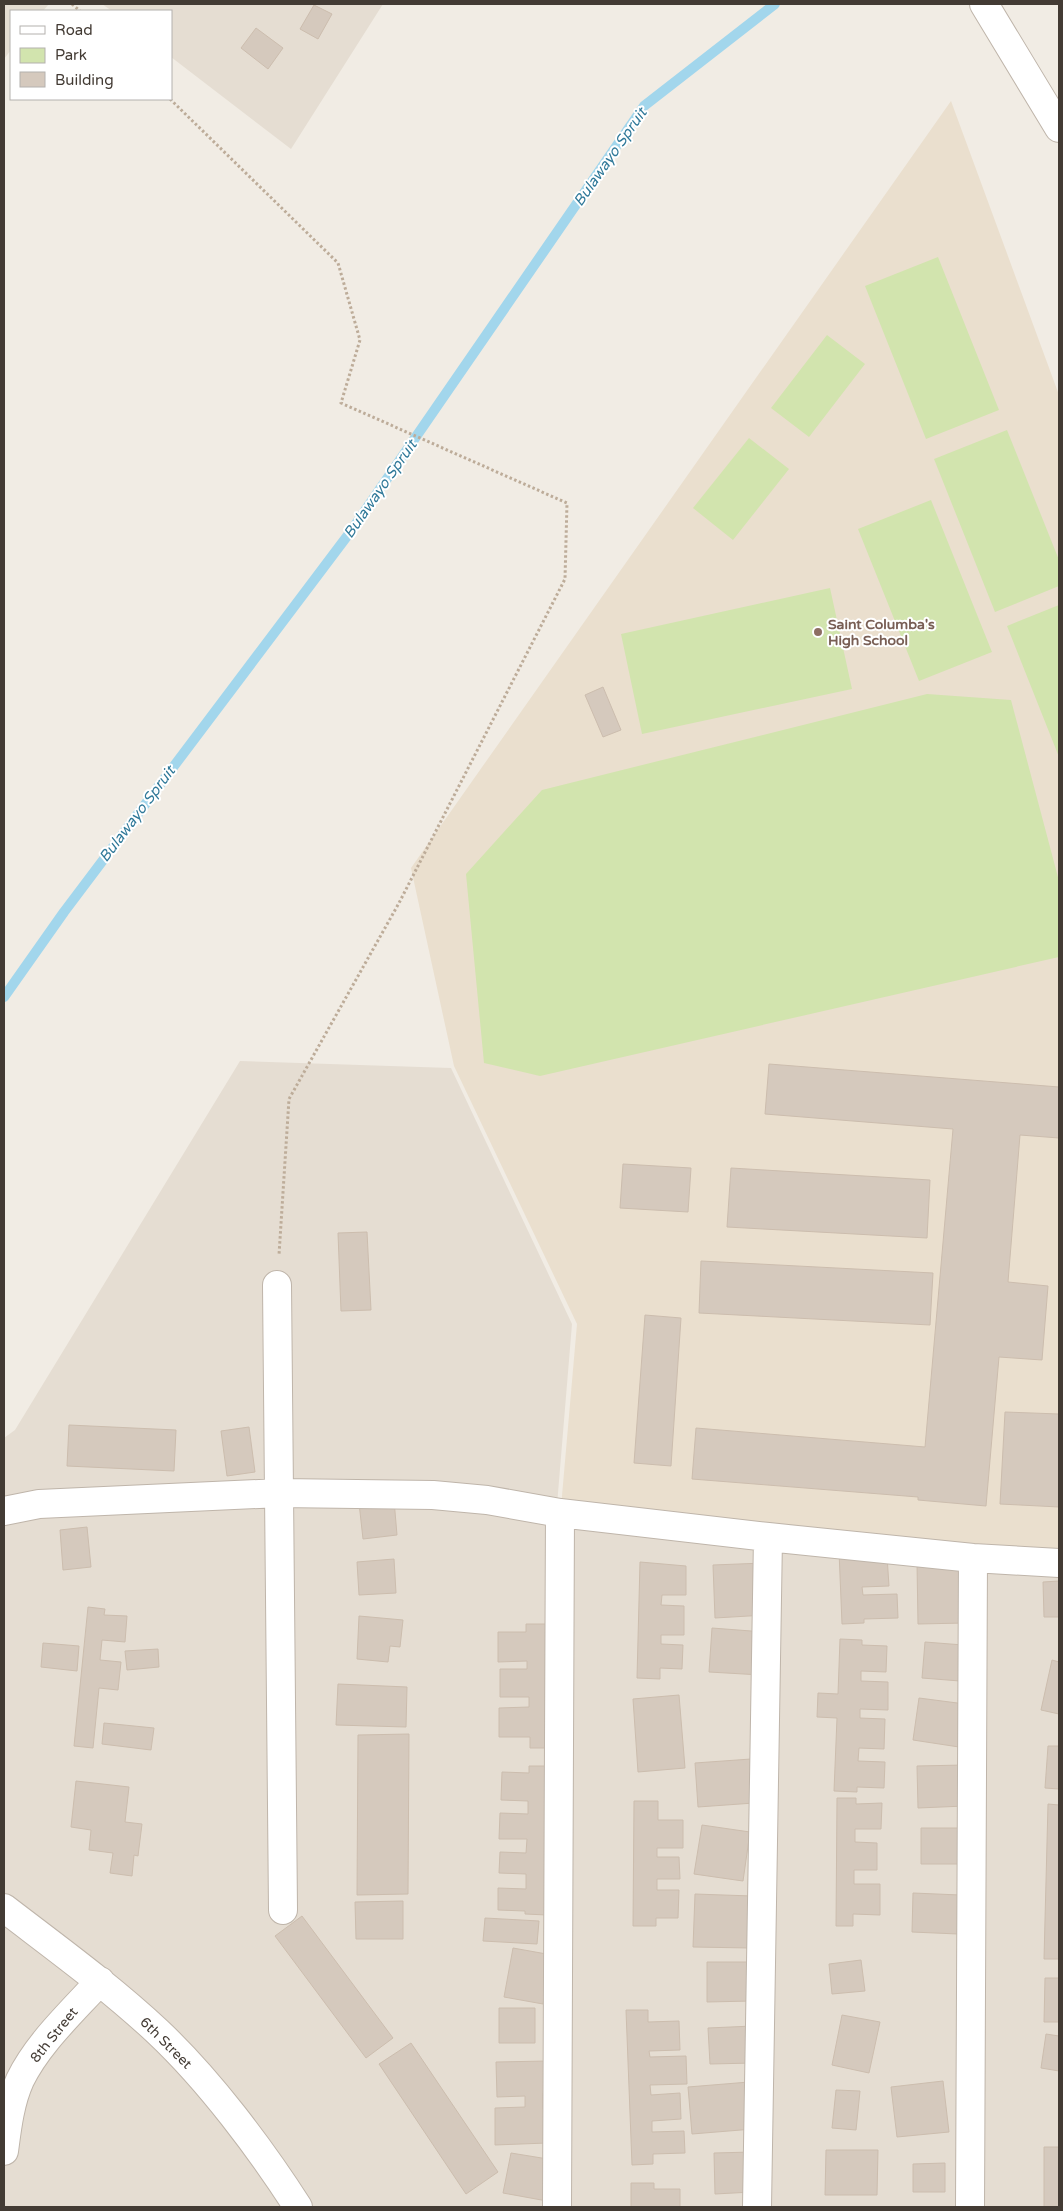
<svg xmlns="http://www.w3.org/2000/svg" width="1063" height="2211" font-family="'Varela Round',sans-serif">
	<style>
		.residential { fill: #e5ddd2 }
		.education { fill: #eadfce }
		.green { fill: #d2e4ae }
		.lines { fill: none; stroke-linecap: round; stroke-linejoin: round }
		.stream { stroke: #a2d6ec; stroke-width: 10 }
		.building { fill: #d5c9bd; stroke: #ccbdae }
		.minor-casing { stroke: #bfb5aa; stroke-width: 30 }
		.path { stroke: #bdac99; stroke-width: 3; stroke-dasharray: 2.5 2.5; stroke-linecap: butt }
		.minor { stroke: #fff; stroke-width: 28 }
		.education-dot { fill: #8d6e63; stroke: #fff; stroke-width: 2 }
		.labels { text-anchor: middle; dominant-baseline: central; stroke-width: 4; stroke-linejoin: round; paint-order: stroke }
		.education-label { font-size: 14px; font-weight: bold; fill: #785e54; stroke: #fff; text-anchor: start }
		.street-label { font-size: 14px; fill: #433b34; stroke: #fff }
		.water-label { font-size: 15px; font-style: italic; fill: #307999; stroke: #fff }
	</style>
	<rect width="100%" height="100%" fill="#f1ece4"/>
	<!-- residential -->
	<path class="residential" d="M 4,4 L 49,4 L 43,11 L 11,11 L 11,50 L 4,59 Z
		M 102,4 L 383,4 L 291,149 L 171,57 L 171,11 L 112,11 Z
		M 240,1061 L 451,1068 L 572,1324 L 556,1517 L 1059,1569 L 1059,2207 L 4,2207 L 4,1438 L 15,1430 Z"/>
	<!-- education -->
	<path class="education" d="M 951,101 L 1059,395 L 1059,1557 L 561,1507 L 577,1324 L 454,1066 L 411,868 Z"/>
	<!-- green -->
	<path class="green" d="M 938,257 L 999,410 L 926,439 L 865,286 Z
		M 827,335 L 865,364 L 809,437 L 771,408 Z
		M 1007,430 L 1059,560 L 1059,586 L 995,612 L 934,459 Z
		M 749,438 L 789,469 L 733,540 L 693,508 Z
		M 931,500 L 992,652 L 919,681 L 858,529 Z
		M 830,588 L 852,689 L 642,734 L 621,634 Z
		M 1059,605 L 1059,757 L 1007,626 Z
		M 927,694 L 1011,700 L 1059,881 L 1059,957 L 540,1076 L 484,1063 L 466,874 L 542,790 Z"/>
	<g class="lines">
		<!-- stream -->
		<path class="stream" d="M 4,997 L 64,912 L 351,531 L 644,106 L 775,4"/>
	</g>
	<!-- building -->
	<path class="building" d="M 314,5 L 332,14 L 318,39 L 300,29 Z
		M 256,28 L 283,48 L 268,69 L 241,48 Z
		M 603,687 L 621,730 L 603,737 L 585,695 Z
		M 769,1064 L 1059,1087 L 1059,1138 L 1020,1135 L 1008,1282 L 1048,1286 L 1042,1360 L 999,1357 L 986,1506 L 918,1500 L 918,1497 L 692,1479 L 696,1428 L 925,1447 L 953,1129 L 765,1114 Z
		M 623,1164 L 691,1168 L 688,1212 L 620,1208 Z
		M 731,1168 L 930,1180 L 927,1238 L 727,1227 Z
		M 367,1232 L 371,1310 L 341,1311 L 338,1233 Z
		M 701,1261 L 933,1273 L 930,1325 L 699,1313 Z
		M 645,1315 L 681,1318 L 671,1466 L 634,1463 Z
		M 1005,1412 L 1059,1414 L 1059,1507 L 1000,1504 Z
		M 69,1425 L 176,1430 L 174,1471 L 67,1466 Z
		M 249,1427 L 255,1472 L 227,1476 L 221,1431 Z
		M 394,1500 L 397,1535 L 363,1539 L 359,1503 Z
		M 87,1527 L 91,1567 L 63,1570 L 60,1530 Z
		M 839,1551 L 887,1556 L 889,1586 L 862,1587 L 863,1595 L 897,1594 L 898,1618 L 864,1619 L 864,1623 L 842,1624 Z
		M 394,1559 L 396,1593 L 359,1595 L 357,1562 Z
		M 640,1562 L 686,1566 L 686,1595 L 662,1595 L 661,1605 L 684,1606 L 684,1635 L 661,1635 L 661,1644 L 683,1645 L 682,1669 L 660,1668 L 660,1679 L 637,1678 Z
		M 964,1562 L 965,1623 L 918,1624 L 917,1563 Z
		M 764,1563 L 766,1615 L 715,1618 L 713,1565 Z
		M 1059,1581 L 1059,1617 L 1044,1617 L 1043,1582 Z
		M 88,1607 L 105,1609 L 104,1615 L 127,1616 L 125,1642 L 102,1640 L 100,1660 L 121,1662 L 118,1690 L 99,1688 L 93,1748 L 74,1746 Z
		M 359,1616 L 403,1620 L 400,1647 L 390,1646 L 388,1662 L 357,1659 Z
		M 526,1624 L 548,1624 L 550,1748 L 530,1748 L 530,1737 L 499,1737 L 499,1708 L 529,1707 L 529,1697 L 500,1697 L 500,1669 L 527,1669 L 527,1661 L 498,1662 L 498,1632 L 526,1632 Z
		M 712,1628 L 764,1632 L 761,1675 L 709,1672 Z
		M 840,1639 L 862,1640 L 862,1645 L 887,1646 L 886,1672 L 861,1671 L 861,1681 L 888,1682 L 888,1710 L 860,1709 L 860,1718 L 885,1719 L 884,1749 L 859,1748 L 858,1761 L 885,1762 L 884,1788 L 857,1787 L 857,1792 L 834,1791 L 837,1718 L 817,1717 L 818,1693 L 838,1694 Z
		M 925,1642 L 963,1645 L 960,1681 L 922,1678 Z
		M 43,1643 L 79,1646 L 77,1671 L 41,1667 Z
		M 158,1649 L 159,1667 L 127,1670 L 125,1651 Z
		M 1052,1660 L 1059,1662 L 1059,1714 L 1041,1710 Z
		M 338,1684 L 407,1687 L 406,1727 L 336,1725 Z
		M 679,1695 L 685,1768 L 638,1772 L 633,1699 Z
		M 919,1698 L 965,1704 L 959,1747 L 913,1740 Z
		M 104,1723 L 154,1728 L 151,1750 L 102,1744 Z
		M 409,1734 L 408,1894 L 357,1895 L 358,1735 Z
		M 1048,1746 L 1059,1746 L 1059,1789 L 1045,1788 Z
		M 751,1759 L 754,1803 L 698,1807 L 695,1763 Z
		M 964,1765 L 965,1806 L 918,1808 L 917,1766 Z
		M 529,1766 L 552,1766 L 547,1915 L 525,1914 L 525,1911 L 498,1910 L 498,1888 L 526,1889 L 526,1874 L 499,1873 L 500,1852 L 526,1853 L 527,1839 L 499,1839 L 500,1813 L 528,1814 L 528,1801 L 501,1800 L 502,1772 L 529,1773 Z
		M 76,1781 L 129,1787 L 125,1822 L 142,1824 L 138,1856 L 134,1855 L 132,1876 L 110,1873 L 113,1853 L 89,1850 L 91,1830 L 71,1827 Z
		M 837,1798 L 856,1798 L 856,1804 L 882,1803 L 881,1829 L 855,1829 L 855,1842 L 877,1843 L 877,1870 L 854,1870 L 854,1884 L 880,1884 L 880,1915 L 853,1914 L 853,1926 L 836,1926 Z
		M 634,1801 L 658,1801 L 658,1820 L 683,1820 L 683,1848 L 657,1848 L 657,1857 L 679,1857 L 680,1879 L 657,1879 L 657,1890 L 679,1890 L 678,1918 L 656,1918 L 656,1926 L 633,1926 Z
		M 1048,1804 L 1059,1805 L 1059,1959 L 1044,1959 Z
		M 702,1825 L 750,1832 L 743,1881 L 694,1874 Z
		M 921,1828 L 964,1828 L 965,1864 L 921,1864 Z
		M 913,1893 L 960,1895 L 958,1934 L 912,1932 Z
		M 695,1894 L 752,1896 L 750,1948 L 693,1947 Z
		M 403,1901 L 403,1939 L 356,1939 L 355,1902 Z
		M 302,1916 L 393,2038 L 366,2058 L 275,1936 Z
		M 485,1918 L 539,1921 L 537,1944 L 483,1941 Z
		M 513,1948 L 552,1955 L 543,2004 L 504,1997 Z
		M 861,1960 L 865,1991 L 832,1994 L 829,1964 Z
		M 707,1962 L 751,1962 L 752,2001 L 707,2002 Z
		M 1045,1978 L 1059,1978 L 1059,2022 L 1044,2022 Z
		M 499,2008 L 535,2008 L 535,2043 L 499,2043 Z
		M 626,2010 L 648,2010 L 648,2022 L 679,2021 L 680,2050 L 649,2051 L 650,2057 L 686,2056 L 687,2084 L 650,2085 L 651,2095 L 680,2093 L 681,2119 L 652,2121 L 652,2132 L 684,2131 L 685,2153 L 653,2154 L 653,2164 L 632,2165 Z
		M 842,2015 L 880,2022 L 869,2073 L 832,2065 Z
		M 753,2026 L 754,2063 L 710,2064 L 708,2028 Z
		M 1046,2034 L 1059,2036 L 1059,2071 L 1041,2068 Z
		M 411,2043 L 498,2172 L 466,2194 L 379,2064 Z
		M 547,2061 L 547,2093 L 543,2093 L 543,2109 L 547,2109 L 547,2143 L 495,2145 L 495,2108 L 525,2107 L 525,2096 L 497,2097 L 496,2062 Z
		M 943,2081 L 949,2132 L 897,2137 L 891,2087 Z
		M 749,2082 L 753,2129 L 692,2134 L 688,2087 Z
		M 836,2090 L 860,2091 L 856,2130 L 832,2128 Z
		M 1044,2147 L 1059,2147 L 1059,2207 L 1044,2207 Z
		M 826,2150 L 878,2150 L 877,2195 L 825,2195 Z
		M 752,2152 L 752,2192 L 715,2194 L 714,2153 Z
		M 511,2153 L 554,2160 L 547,2201 L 503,2193 Z
		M 945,2163 L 945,2192 L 913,2192 L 913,2164 Z
		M 631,2183 L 654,2183 L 654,2189 L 680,2189 L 680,2207 L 631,2207 Z"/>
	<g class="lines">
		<!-- minor casing -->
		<g class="minor-casing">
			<path id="minor" d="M 984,4 L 1059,128
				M 277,1285 L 283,1910
				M 4,1511 L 39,1504 L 280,1493 L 433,1495 L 487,1500 L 560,1513 L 768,1537 L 973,1558 L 1059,1563
				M 4,1908 C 56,1948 110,1987 158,2032 C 209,2080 260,2148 298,2207
				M 4,2151 C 7,2128 10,2102 20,2080 C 38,2043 72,2012 100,1981
				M 557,2207 L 560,1513
				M 757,2207 L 768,1537
				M 970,2207 L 973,1558"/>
		</g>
		<!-- path -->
		<path class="path" d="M 72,4 L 80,11
			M 170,99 L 338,263 L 360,340 L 341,403 L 567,503 L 565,579 L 399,903 L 289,1099 L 279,1255"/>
		<!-- minor -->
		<use href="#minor" class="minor"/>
	</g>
	<!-- markers -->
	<circle class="education-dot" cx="818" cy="632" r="5"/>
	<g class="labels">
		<!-- education labels -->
		<g class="education-label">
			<text x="828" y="624">Saint Columba's<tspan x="828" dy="16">High School</tspan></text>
		</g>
		<!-- street labels -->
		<g class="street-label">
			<text transform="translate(54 2035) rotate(-51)">8th Street</text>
			<text transform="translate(166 2043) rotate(45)">6th Street</text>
		</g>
		<!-- water labels -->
		<g class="water-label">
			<text transform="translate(610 157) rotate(-55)">Bulawayo Spruit</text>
			<text transform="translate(380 489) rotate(-55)">Bulawayo Spruit</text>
			<text transform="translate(137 814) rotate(-53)">Bulawayo Spruit</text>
		</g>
	</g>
	<!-- border -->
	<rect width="1063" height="2211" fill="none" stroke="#433b34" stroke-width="10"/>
	<!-- legend -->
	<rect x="10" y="10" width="162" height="90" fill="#ffffff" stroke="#b4b1ae"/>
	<rect x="20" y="26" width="25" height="8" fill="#ffffff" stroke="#b4b1ae"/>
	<text x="55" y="35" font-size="15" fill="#433b34">Road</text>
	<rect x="20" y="48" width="25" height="15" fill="#d2e4ae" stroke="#b4b1ae"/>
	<text x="55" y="60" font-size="15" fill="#433b34">Park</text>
	<rect x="20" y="72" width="25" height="15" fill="#d5c9bd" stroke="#b4b1ae"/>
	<text x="55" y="85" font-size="15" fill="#433b34">Building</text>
</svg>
